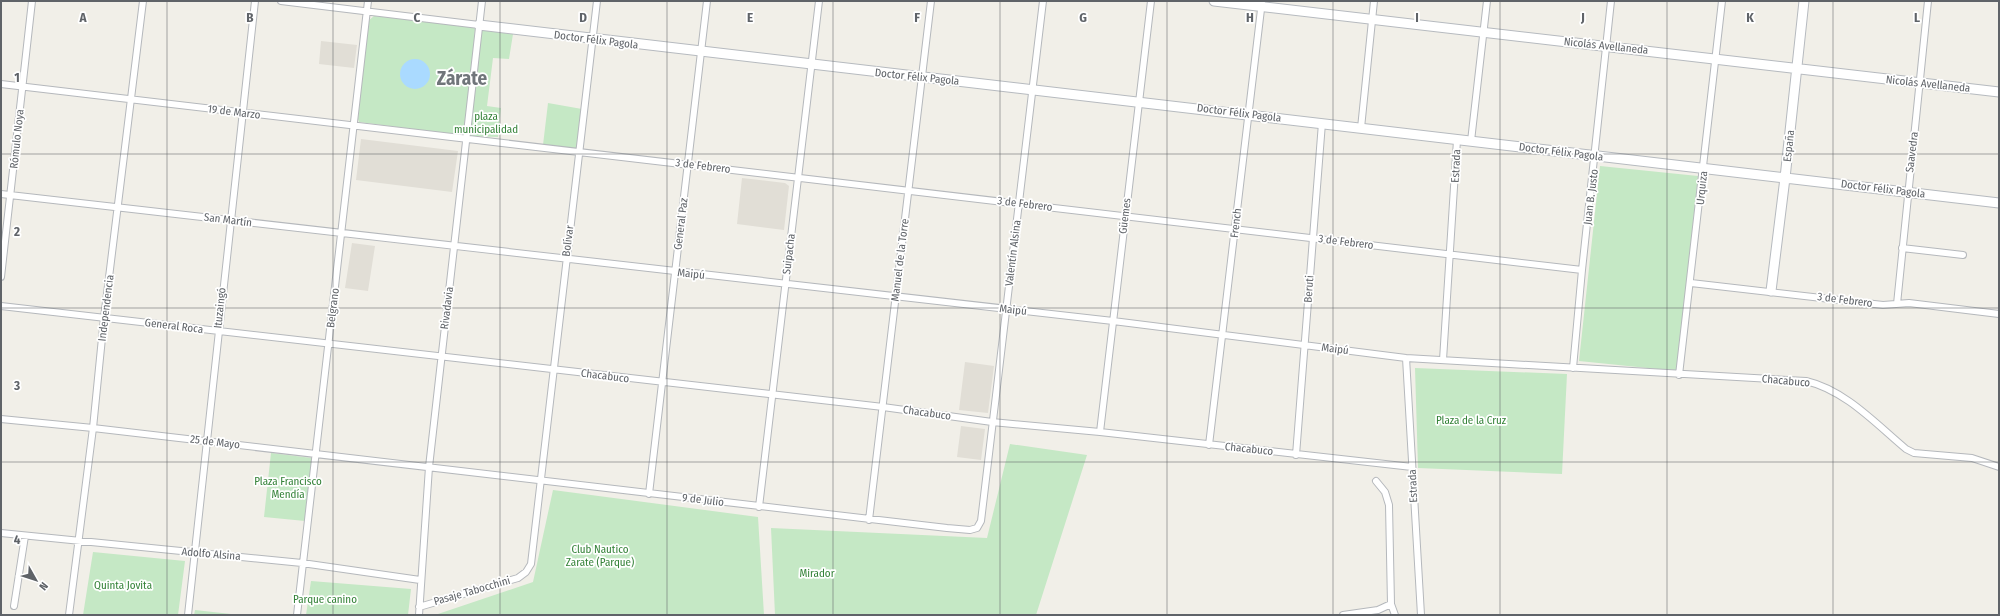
<svg xmlns="http://www.w3.org/2000/svg" width="2000" height="616" font-family="'Fira Sans Condensed',sans-serif">
	<style>
		.education { fill: #e1ded6 }
		.park { fill: #c5e8c5 }
		.water { fill: #aadaff }
		.lines { fill: none; stroke-linecap: round; stroke-linejoin: round }
		.street-casing { stroke: #b5b8bc; stroke-width: 8 }
		.secondary-casing { stroke: #b6babf; stroke-width: 11 }
		.street { stroke: #fff; stroke-width: 6 }
		.secondary { stroke: #fff; stroke-width: 9 }
		.grid { fill: none; stroke: #5f6368; stroke-width: 1; stroke-opacity: 0.55 }
		.labels { text-anchor: middle; dominant-baseline: central; stroke-width: 3.5; stroke-linejoin: round; paint-order: stroke }
		.street-label { font-size: 11px; fill: #5f6368; stroke: #fff }
		.park-label { font-size: 11px; fill: #348238; stroke: #fff }
		.town-label { font-size: 19px; font-weight: bold; fill: #70757a; stroke: #fff }
		.grid-label { font-size: 13px; text-anchor: middle; font-weight: bold; fill: #5f6368; stroke: #fff; stroke-width: 3.5; stroke-linejoin: round; paint-order: stroke }
	</style>
	<rect width="100%" height="100%" fill="#f1efe8"/>
	<!-- education -->
	<path class="education" d="M 321,41 L 357,45 L 354,68 L 319,64 Z
		M 361,139 L 458,151 L 452,192 L 356,180 Z
		M 742,178 L 785,183 L 789,186 L 784,230 L 737,224 Z
		M 352,243 L 375,246 L 368,291 L 345,288 Z
		M 965,362 L 994,366 L 988,413 L 959,410 Z
		M 961,426 L 985,429 L 981,460 L 957,457 Z"/>
	<!-- park -->
	<path class="park" d="M 374,16 L 473,27 L 475,29 L 466,132 L 459,135 L 359,122 L 358,119 L 368,21 Z
		M 481,30 L 513,34 L 509,59 L 493,58 L 487,106 L 501,108 L 498,137 L 470,136 Z
		M 548,103 L 582,109 L 577,150 L 543,145 Z
		M 1600,166 L 1698,176 L 1677,371 L 1579,361 Z
		M 1415,368 L 1567,374 L 1562,474 L 1418,468 Z
		M 1010,444 L 1087,455 L 1036,615 L 775,615 L 771,528 L 987,538 Z
		M 271,453 L 312,458 L 305,521 L 264,517 Z
		M 553,490 L 758,517 L 764,615 L 435,615 L 533,582 Z
		M 93,552 L 185,561 L 178,615 L 83,615 Z
		M 311,581 L 411,589 L 408,615 L 306,615 Z
		M 195,610 L 240,615 L 194,615 Z"/>
	<!-- water -->
	<path class="water" d="M400 74a15 15 0 1 1 30 0a15 15 0 1 1-30 0Z"/>
	<g class="lines">
		<!-- street casing -->
		<g class="street-casing">
			<path id="street" d="M 281,1 L 479,25
				M 1,84 L 1582,270
				M 1361,128 L 1374,1
				M 1471,141 L 1487,1
				M 1,194 L 1113,321 L 1406,358 L 1806,381 C 1845,390 1876,424 1906,449 L 1914,453 L 1972,458 L 1999,467
				M 1902,248 L 1963,255
				M 1,277 L 32,1
				M 1691,283 L 1883,305 L 1909,303 L 1999,314
				M 1897,304 L 1928,1
				M 1,306 L 883,407 L 992,422 L 1100,432 L 1412,467
				M 1406,358 L 1421,615
				M 1443,360 L 1457,140
				M 1573,368 L 1582,270 L 1611,1
				M 1679,375 L 1722,1
				M 1,419 L 93,428 L 947,528 L 970,530 L 977,528 L 981,521 L 1043,1
				M 1100,432 L 1151,1
				M 1209,445 L 1262,1
				M 1296,455 L 1322,123
				M 1376,481 L 1385,492 L 1389,505 L 1391,604 L 1395,615
				M 649,494 L 707,1
				M 759,507 L 819,1
				M 869,520 L 931,1
				M 1,533 L 302,563 L 420,580
				M 14,606 L 25,536
				M 419,607 L 518,578 L 526,572 L 531,564 L 597,1
				M 69,615 L 93,428 L 104,318 L 143,1
				M 188,615 L 255,1
				M 297,615 L 368,1
				M 419,615 L 429,467 L 482,1
				M 1343,615 L 1378,610 L 1391,604"/>
		</g>
		<!-- secondary casing -->
		<g class="secondary-casing">
			<path id="secondary" d="M 1214,1 L 1999,92
				M 479,25 L 1999,203
				M 1771,291 L 1785,178 L 1804,1"/>
		</g>
		<!-- street -->
		<use href="#street" class="street"/>
		<!-- secondary -->
		<use href="#secondary" class="secondary"/>
	</g>
	<!-- grid -->
	<path class="grid" d="M 167,1 L 167,615M 333,1 L 333,615M 500,1 L 500,615M 667,1 L 667,615M 833,1 L 833,615M 1000,1 L 1000,615M 1167,1 L 1167,615M 1333,1 L 1333,615M 1500,1 L 1500,615M 1667,1 L 1667,615M 1833,1 L 1833,615M 1,154 L 1999,154M 1,308 L 1999,308M 1,462 L 1999,462"/>
	<g class="labels">
		<!-- street labels -->
		<g class="street-label">
			<text transform="translate(596 40) rotate(7)">Doctor Félix Pagola</text>
			<text transform="translate(1606 46) rotate(6)">Nicolás Avellaneda</text>
			<text transform="translate(917 77) rotate(6)">Doctor Félix Pagola</text>
			<text transform="translate(1928 84) rotate(6)">Nicolás Avellaneda</text>
			<text transform="translate(234 112) rotate(7)">19 de Marzo</text>
			<text transform="translate(1239 113) rotate(7)">Doctor Félix Pagola</text>
			<text transform="translate(17 139) rotate(-84)">Rómulo Noya</text>
			<text transform="translate(1789 146) rotate(-84)">España</text>
			<text transform="translate(1561 152) rotate(7)">Doctor Félix Pagola</text>
			<text transform="translate(1912 152) rotate(-83)">Saavedra</text>
			<text transform="translate(703 166) rotate(7)">3 de Febrero</text>
			<text transform="translate(1456 166) rotate(-87)">Estrada</text>
			<text transform="translate(1702 188) rotate(-84)">Urquiza</text>
			<text transform="translate(1883 189) rotate(7)">Doctor Félix Pagola</text>
			<text transform="translate(1591 197) rotate(-83)">Juan B. Justo</text>
			<text transform="translate(1025 204) rotate(7)">3 de Febrero</text>
			<text transform="translate(1125 216) rotate(-83)">Güemes</text>
			<text transform="translate(228 220) rotate(7)">San Martín</text>
			<text transform="translate(1236 223) rotate(-83)">French</text>
			<text transform="translate(681 224) rotate(-83)">General Paz</text>
			<text transform="translate(568 241) rotate(-83)">Bolívar</text>
			<text transform="translate(1346 242) rotate(7)">3 de Febrero</text>
			<text transform="translate(1013 253) rotate(-83)">Valentín Alsina</text>
			<text transform="translate(789 254) rotate(-83)">Suipacha</text>
			<text transform="translate(900 260) rotate(-83)">Manuel de la Torre</text>
			<text transform="translate(691 274) rotate(6)">Maipú</text>
			<text transform="translate(1309 289) rotate(-86)">Beruti</text>
			<text transform="translate(1845 300) rotate(7)">3 de Febrero</text>
			<text transform="translate(106 308) rotate(-83)">Independencia</text>
			<text transform="translate(220 308) rotate(-84)">Ituzaingó</text>
			<text transform="translate(333 308) rotate(-83)">Belgrano</text>
			<text transform="translate(447 308) rotate(-83)">Rivadavia</text>
			<text transform="translate(1013 310) rotate(6)">Maipú</text>
			<text transform="translate(174 326) rotate(7)">General Roca</text>
			<text transform="translate(1335 349) rotate(7)">Maipú</text>
			<text transform="translate(605 376) rotate(7)">Chacabuco</text>
			<text transform="translate(1786 381) rotate(5)">Chacabuco</text>
			<text transform="translate(927 413) rotate(8)">Chacabuco</text>
			<text transform="translate(215 442) rotate(7)">25 de Mayo</text>
			<text transform="translate(1249 449) rotate(6)">Chacabuco</text>
			<text transform="translate(1413 486) rotate(-93)">Estrada</text>
			<text transform="translate(703 500) rotate(7)">9 de Julio</text>
			<text transform="translate(211 554) rotate(5)">Adolfo Alsina</text>
			<text transform="translate(472 591) rotate(-16)">Pasaje Tabocchini</text>
		</g>
		<!-- park labels -->
		<g class="park-label">
			<text x="486" y="116">plaza<tspan x="486" dy="13">municipalidad</tspan></text>
			<text x="1471" y="420">Plaza de la Cruz</text>
			<text x="288" y="481">Plaza Francisco<tspan x="288" dy="13">Mendía</tspan></text>
			<text x="600" y="549">Club Nautico<tspan x="600" dy="13">Zarate (Parque)</tspan></text>
			<text x="817" y="573">Mirador</text>
			<text x="123" y="585">Quinta Jovita</text>
			<text x="325" y="599">Parque canino</text>
		</g>
		<!-- town labels -->
		<g class="town-label">
			<text x="462" y="78">Zárate</text>
		</g>
	</g>
	<g class="grid-label">
		<text x="83" y="22">A</text>
		<text x="250" y="22">B</text>
		<text x="417" y="22">C</text>
		<text x="583" y="22">D</text>
		<text x="750" y="22">E</text>
		<text x="917" y="22">F</text>
		<text x="1083" y="22">G</text>
		<text x="1250" y="22">H</text>
		<text x="1417" y="22">I</text>
		<text x="1583" y="22">J</text>
		<text x="1750" y="22">K</text>
		<text x="1917" y="22">L</text>
		<text x="17" y="82">1</text>
		<text x="17" y="236">2</text>
		<text x="17" y="390">3</text>
		<text x="17" y="544">4</text>
	</g>
	<!-- border -->
	<rect width="2000" height="616" fill="none" stroke="#5f6368" stroke-width="4"/>
	<!-- north arrow -->
	<g transform="translate(36 580) rotate(129)" stroke="#ffffff" stroke-width="3" paint-order="stroke">
	<path d="M0-3L7 15L0 10L-7 15Z" fill="#5f6368"/>
	<text y="-6" font-size="11" font-weight="bold" text-anchor="middle" fill="#5f6368">N</text>
	</g>
</svg>
